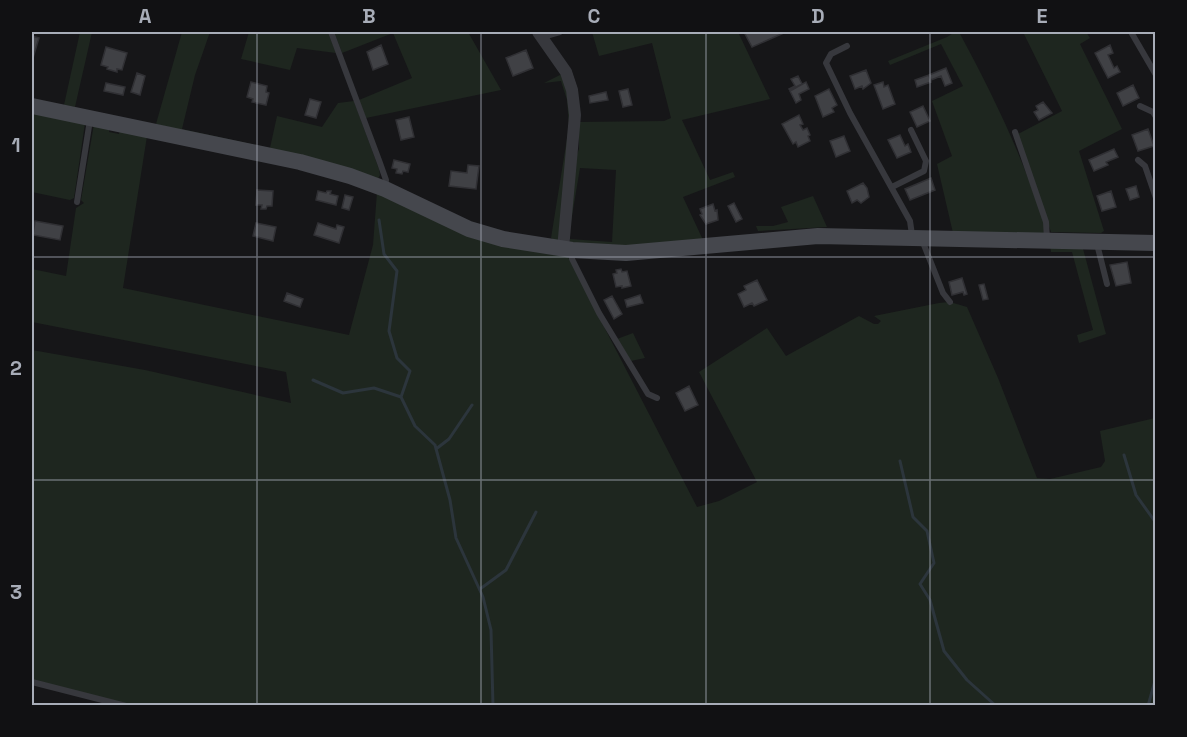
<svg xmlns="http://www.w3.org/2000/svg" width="1187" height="737" font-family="'Space Grotesk',sans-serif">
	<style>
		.green { fill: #1e261f }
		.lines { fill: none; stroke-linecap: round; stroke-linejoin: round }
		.stream { stroke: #2c353c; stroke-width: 3 }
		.building { fill: #404145; stroke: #303034; stroke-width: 1.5 }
		.lane { stroke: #37383d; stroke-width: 6 }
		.street { stroke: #37383d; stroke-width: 12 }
		.secondary { stroke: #45474d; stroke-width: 16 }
		.grid { fill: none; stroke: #a8adb8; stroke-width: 1.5; stroke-opacity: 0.55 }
		.neatline { fill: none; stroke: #a8adb8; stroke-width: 2 }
		.grid-label { font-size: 20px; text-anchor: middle; font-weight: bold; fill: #a8adb8 }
	</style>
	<rect width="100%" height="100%" fill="#161618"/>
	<!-- green -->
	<path class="green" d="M 80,32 L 92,32 L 75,107 L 64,105 Z
		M 182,32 L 210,32 L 195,75 L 182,129 L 270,148 L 277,116 L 322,127 L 338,103 L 354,101 L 379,169 L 380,175 L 378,179 L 156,124 Z
		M 249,32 L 328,32 L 336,53 L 297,48 L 290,70 L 241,59 Z
		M 334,32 L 468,32 L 501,90 L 366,118 L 359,100 L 412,78 L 393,33 L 342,53 Z
		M 592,32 L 738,32 L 770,99 L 682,120 L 710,180 L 733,172 L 735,177 L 683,197 L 703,240 C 660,248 614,245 570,243 L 570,239 L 612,242 L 616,170 L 580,168 L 570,228 L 574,161 L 579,149 L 579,122 L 664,121 L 671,118 L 652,43 L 599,56 Z
		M 955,32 L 959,32 C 986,82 1011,132 1031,186 C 1036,201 1046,219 1044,234 L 953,233 L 937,164 L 952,156 L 932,101 L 963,86 L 941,44 L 890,65 L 888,61 L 947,37 Z
		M 1023,32 L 1086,32 L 1090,38 L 1080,44 L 1122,129 L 1079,151 L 1104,231 L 1101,233 L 1051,232 L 1018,134 L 1062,111 Z
		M 562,74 L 572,114 L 558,242 L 551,238 L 569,126 L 567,100 L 561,81 L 544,83 Z
		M 32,112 L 85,123 L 74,198 L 70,200 L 32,192 Z
		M 94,124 L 109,128 L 109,132 L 119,134 L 120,129 L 147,136 L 123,288 L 349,335 L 373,245 L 377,192 L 567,255 L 697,507 L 719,501 L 757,482 L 699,372 L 767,328 L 786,356 L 859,316 L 874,324 L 878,324 L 881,321 L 874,316 L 939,303 L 950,302 L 967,307 L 998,378 L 1037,478 L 1050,479 L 1101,467 L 1105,461 L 1100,431 L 1155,418 L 1155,705 L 131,706 L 32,680 L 32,350 L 145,370 L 291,403 L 286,372 L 32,322 L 32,269 L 66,276 L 76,208 L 84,203 L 81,200 Z
		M 813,196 L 827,227 L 758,231 L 756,226 L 773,226 L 788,222 L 781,207 Z
		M 1050,244 L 1082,245 L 1106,334 L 1079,343 L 1077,335 L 1093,330 L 1072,252 L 1051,252 Z
		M 633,333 L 645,358 L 631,361 L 617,339 Z"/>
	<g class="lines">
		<!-- stream -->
		<path class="stream" d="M 379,220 L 384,254 L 397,271 L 389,331 L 397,358 L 410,371 L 401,397 L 415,426 L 435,445 L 450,500 L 456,538 L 483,597 L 491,630 L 493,706
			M 313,380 L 343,393 L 374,388 L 401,397
			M 436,449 L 449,439 L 472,405
			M 1124,455 L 1136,495 L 1156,523
			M 900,461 L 913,517 L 927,531 L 934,563 L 920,584 L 930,600 L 944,651 L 967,680 L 996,706
			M 480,589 L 506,570 L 536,512
			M 1148,706 L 1156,677"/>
	</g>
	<!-- building -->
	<path class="building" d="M 744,32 L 786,32 L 752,47 Z
		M 32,36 L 39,38 L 33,58 L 32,58 Z
		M 381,45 L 388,64 L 373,70 L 367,52 Z
		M 1110,45 L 1113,53 L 1108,55 L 1114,68 L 1117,66 L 1120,72 L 1108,78 L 1095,53 Z
		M 106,47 L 127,53 L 122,70 L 117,69 L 117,72 L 107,69 L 108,67 L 101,65 Z
		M 526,50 L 533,68 L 513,76 L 506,58 Z
		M 946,68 L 952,83 L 945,86 L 941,76 L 931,80 L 929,75 Z
		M 866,70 L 871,83 L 863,89 L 862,86 L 855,89 L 850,76 Z
		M 137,73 L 145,76 L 140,95 L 131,92 Z
		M 929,75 L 931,82 L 917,87 L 915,80 Z
		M 798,76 L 802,84 L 790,90 L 789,89 L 795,86 L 791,79 Z
		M 251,82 L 267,86 L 266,92 L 269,93 L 266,105 L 252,102 L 253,99 L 247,97 Z
		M 806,82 L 809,89 L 799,94 L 801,100 L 796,103 L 790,91 Z
		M 883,82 L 884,87 L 888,85 L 895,104 L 883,109 L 874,85 Z
		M 106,83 L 125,87 L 123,95 L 104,91 Z
		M 1133,85 L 1139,98 L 1123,106 L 1117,93 Z
		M 628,89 L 632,105 L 623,107 L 619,91 Z
		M 829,89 L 837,105 L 832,108 L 834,112 L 823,117 L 815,96 Z
		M 606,92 L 608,100 L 590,103 L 589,96 Z
		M 310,99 L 321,102 L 316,118 L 305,115 Z
		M 1043,102 L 1052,113 L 1039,120 L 1034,112 L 1038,110 L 1036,106 Z
		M 923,106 L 930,121 L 917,127 L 910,112 Z
		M 799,115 L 803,124 L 800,125 L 803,130 L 807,128 L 810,135 L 808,136 L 810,141 L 798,147 L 796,142 L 793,144 L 782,124 Z
		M 409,117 L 414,137 L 401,140 L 396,120 Z
		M 1148,129 L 1154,146 L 1138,151 L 1132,135 Z
		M 900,135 L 905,146 L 908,144 L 911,152 L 897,158 L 888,140 Z
		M 844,136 L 850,151 L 836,157 L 830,141 Z
		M 1114,149 L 1118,157 L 1106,162 L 1108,165 L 1094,171 L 1089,160 Z
		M 394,160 L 410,164 L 408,172 L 403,171 L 402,174 L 396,173 L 397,169 L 392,168 Z
		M 468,165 L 479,166 L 476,189 L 449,186 L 451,171 L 467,173 Z
		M 931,178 L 935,190 L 910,200 L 905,189 Z
		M 863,183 L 867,188 L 869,197 L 861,203 L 857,200 L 852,203 L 847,191 Z
		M 1136,186 L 1139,197 L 1130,200 L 1126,189 Z
		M 257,190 L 273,191 L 272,206 L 267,206 L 266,209 L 261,209 L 262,205 L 256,205 Z
		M 318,191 L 326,193 L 327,191 L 331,191 L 330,194 L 338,196 L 336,205 L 316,200 Z
		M 1111,191 L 1116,207 L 1102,211 L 1097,196 Z
		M 345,195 L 353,197 L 349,210 L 342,208 Z
		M 734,203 L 742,219 L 736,222 L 728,206 Z
		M 713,204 L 715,211 L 717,210 L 718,220 L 706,224 L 700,215 L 702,214 L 700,209 Z
		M 35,221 L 63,226 L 60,240 L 33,235 Z
		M 256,223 L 276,227 L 273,241 L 253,236 Z
		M 318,223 L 336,229 L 337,225 L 344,227 L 339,243 L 314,235 Z
		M 1127,262 L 1131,283 L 1116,286 L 1110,265 Z
		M 621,269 L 622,272 L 627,271 L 631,286 L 622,288 L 622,286 L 616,287 L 613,274 L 617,273 L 616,270 Z
		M 962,278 L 967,294 L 964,295 L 963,292 L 952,295 L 949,282 Z
		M 757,280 L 767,300 L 754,306 L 752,303 L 744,307 L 738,294 L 746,290 L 744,286 Z
		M 984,284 L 988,299 L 983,300 L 979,285 Z
		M 287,293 L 303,299 L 300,307 L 284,301 Z
		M 640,295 L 643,303 L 627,307 L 625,300 Z
		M 612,296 L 622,314 L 614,319 L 604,300 Z
		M 689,386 L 698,405 L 685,411 L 676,393 Z"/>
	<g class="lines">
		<!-- lane -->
		<path class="lane" d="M 331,32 L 380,163 L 386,180 L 385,189
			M 1131,32 L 1156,75
			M 542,37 L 560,32
			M 847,46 L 831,54 L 826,63 L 850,113 L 910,221 L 912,235
			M 1140,106 L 1153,112 L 1156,117
			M 1015,132 L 1046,222 L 1047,239
			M 1138,160 L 1145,166 L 1156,198
			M 892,187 L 924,171 L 926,161 L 911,130
			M 77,202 L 90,120
			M 922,240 L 943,293 L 950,302
			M 1097,244 L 1107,284
			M 572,251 L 572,259 L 599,313 L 648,394 L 657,398
			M 32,682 L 126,706"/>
		<!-- street -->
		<path class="street" d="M 538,32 L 566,72 L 572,90 L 575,115 L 563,249"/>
		<!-- secondary -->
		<path class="secondary" d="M 32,106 L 300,162 L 350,176 L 385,189 L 469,229 L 503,239 L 572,250 L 626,253 L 818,236 L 1156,243"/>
	</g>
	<!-- grid -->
	<path class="grid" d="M 257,32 L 257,706M 481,32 L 481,706M 706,32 L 706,706M 930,32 L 930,706M 32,257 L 1156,257M 32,480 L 1156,480"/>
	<!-- border -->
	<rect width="1187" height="737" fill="none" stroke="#111113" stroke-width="66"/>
	<rect x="33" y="33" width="1121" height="671" class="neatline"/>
	<g class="grid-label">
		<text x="145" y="23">A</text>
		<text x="369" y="23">B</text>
		<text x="594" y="23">C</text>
		<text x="818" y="23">D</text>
		<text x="1042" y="23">E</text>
		<text x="16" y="152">1</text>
		<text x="16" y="375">2</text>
		<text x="16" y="599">3</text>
	</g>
</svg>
